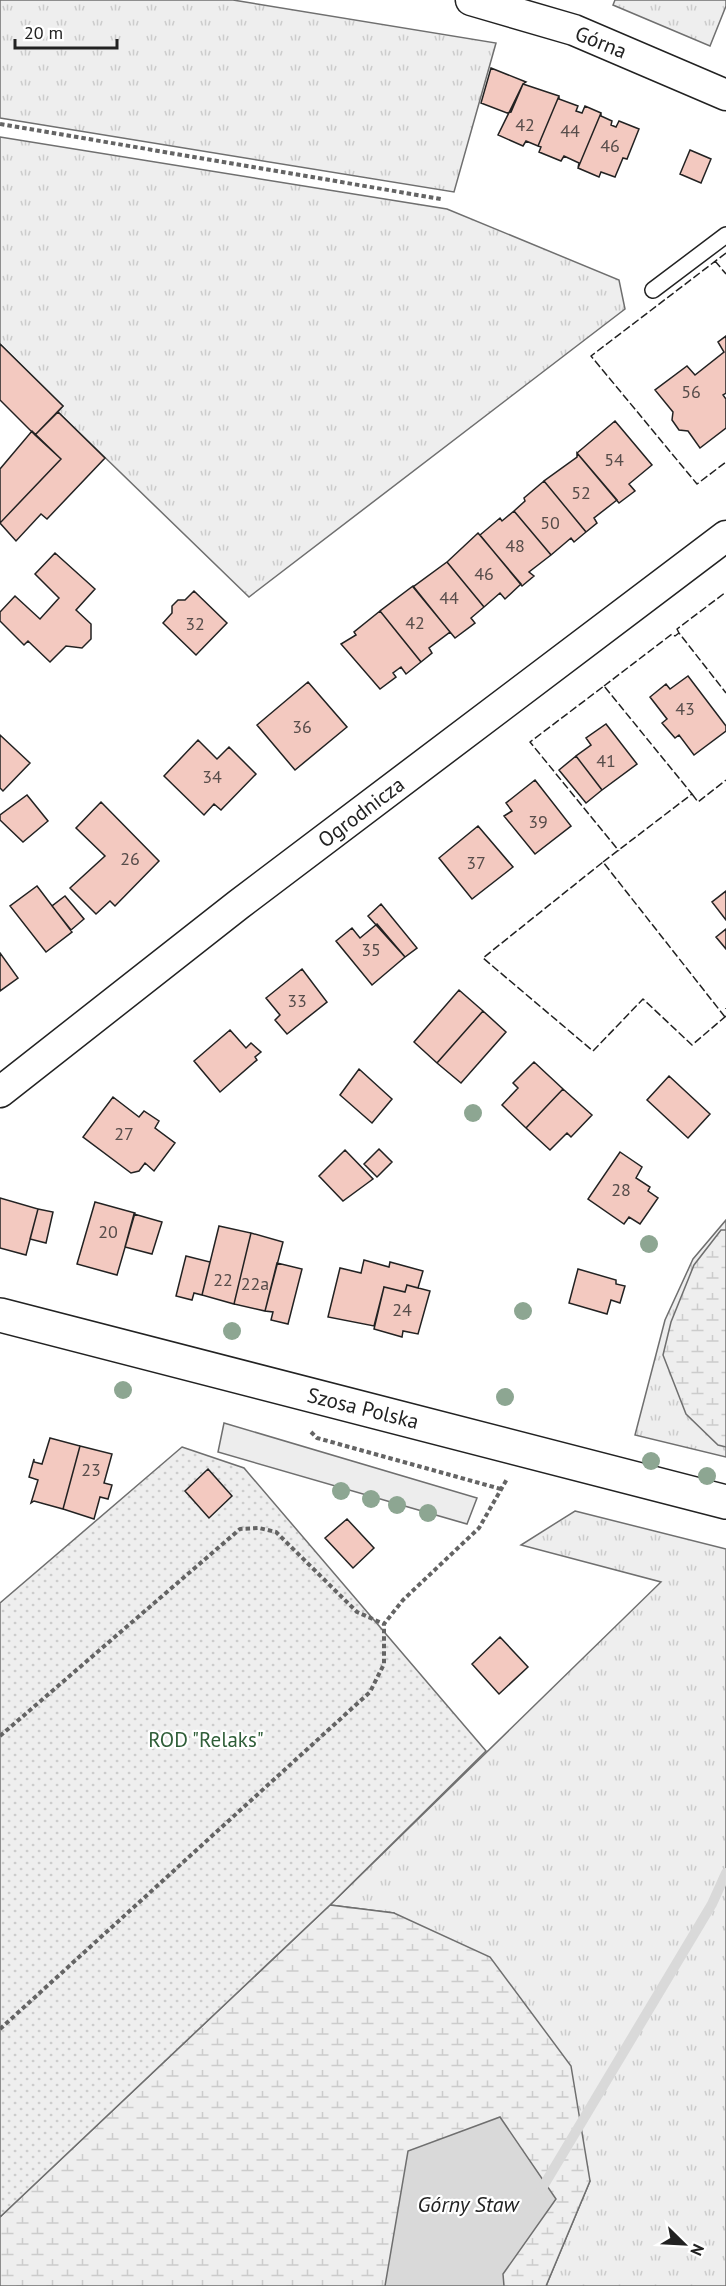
<svg xmlns="http://www.w3.org/2000/svg" width="726" height="2286" font-family="'PT Sans',sans-serif">
	<style>
		.grass { fill: url(#grass-tufts); stroke: #6f6f6f; stroke-width: 1.5 }
		.wetland { fill: url(#wetland-marsh); stroke: #6f6f6f; stroke-width: 1.5 }
		.garden { fill: url(#garden-dots); stroke: #6f6f6f; stroke-width: 1.5 }
		.parking { fill: #ededed; stroke: #6f6f6f; stroke-width: 1.5 }
		.water { fill: #d9d9d9; stroke: #6f6f6f; stroke-width: 1.5 }
		.lines { fill: none; stroke-linecap: round; stroke-linejoin: round }
		.stream { stroke: #d9d9d9; stroke-width: 10 }
		.building { fill: #f3c9c0; stroke: #222; stroke-width: 1.5 }
		.lane-casing { stroke: #222; stroke-width: 18 }
		.street-casing { stroke: #222; stroke-width: 33 }
		.secondary-casing { stroke: #222; stroke-width: 36 }
		.path { stroke: #646464; stroke-width: 4; stroke-dasharray: 4.5 3; stroke-linecap: butt }
		.lane { stroke: #fff; stroke-width: 15 }
		.street { stroke: #fff; stroke-width: 30 }
		.secondary { stroke: #fff; stroke-width: 33 }
		.fence { stroke: #222; stroke-width: 1.5; stroke-dasharray: 8 3; stroke-linecap: butt }
		.tree { fill: #8da692 }
		.labels { text-anchor: middle; dominant-baseline: central; stroke-width: 4.5; stroke-linejoin: round; paint-order: stroke }
		.number-label { font-size: 18px; fill: #564c4a }
		.street-label { font-size: 21px; fill: #222; stroke: #fff }
		.park-label { font-size: 21px; fill: #2f5e38; stroke: #fff }
		.water-label { font-size: 22px; font-style: italic; fill: #222; stroke: #fff }
	</style>
	<defs>
		<pattern id="grass-tufts" width="24" height="20" patternUnits="userSpaceOnUse" patternTransform="scale(1.5)"><rect width="24" height="20" fill="#eee"/><path d="M3 7l-1-3M5 7V3M7 7l1-3M15 17l-1-3M17 17v-4M19 17l1-3" fill="none" stroke="#ccc"/></pattern>
		<pattern id="wetland-marsh" width="20" height="14" patternUnits="userSpaceOnUse" patternTransform="scale(1.5)"><rect width="20" height="14" fill="#eee"/><path d="M1 5h8M5 5V1M11 12h8M15 12V8" fill="none" stroke="#ccc"/></pattern>
		<pattern id="garden-dots" width="8" height="8" patternUnits="userSpaceOnUse" patternTransform="scale(1.5)"><rect width="8" height="8" fill="#eee"/><path d="M2 2h.1M6 6h.1" fill="none" stroke="#ccc" stroke-width="1.8" stroke-linecap="round"/></pattern>
	</defs>
	<rect width="100%" height="100%" fill="#fff"/>
	<!-- grass -->
	<path class="grass" d="M 0,0 L 233,0 L 496,43 L 454,192 L 0,118 Z
		M 615,0 L 726,0 L 726,6 L 710,46 L 613,5 Z
		M 0,137 L 447,209 L 619,280 L 625,309 L 249,597 L 58,412 L 63,406 L 0,344 Z
		M 726,1220 L 726,1457 L 635,1435 L 665,1320 L 693,1259 Z
		M 575,1511 L 726,1549 L 726,2286 L 546,2286 L 590,2181 L 394,1913 L 330,1905 L 661,1582 L 521,1545 Z"/>
	<!-- wetland -->
	<path class="wetland" d="M 721,1230 L 726,1230 L 726,1447 L 718,1445 L 686,1414 L 663,1355 L 671,1322 L 694,1265 Z
		M 330,1905 L 394,1913 L 490,1957 L 571,2066 L 590,2181 L 546,2286 L 0,2286 L 0,2217 Z"/>
	<!-- garden -->
	<path class="garden" d="M 182,1447 L 244,1468 L 486,1751 L 330,1905 L 0,2217 L 0,1603 Z"/>
	<!-- parking -->
	<path class="parking" d="M 224,1423 L 477,1498 L 467,1524 L 218,1452 Z"/>
	<!-- water -->
	<path class="water" d="M 500,2117 L 556,2199 L 503,2274 L 504,2286 L 385,2286 L 408,2151 Z"/>
	<g class="lines">
		<!-- stream -->
		<path class="stream" d="M 541,2190 L 712,1904 L 726,1873"/>
	</g>
	<!-- building -->
	<path class="building" d="M 491,68 L 526,82 L 523,84 L 511,112 L 507,113 L 481,103 Z
		M 523,84 L 559,96 L 538,146 L 526,141 L 523,146 L 498,135 Z
		M 559,96 L 559,99 L 578,106 L 576,111 L 582,113 L 585,106 L 601,113 L 578,168 L 579,163 L 564,156 L 561,161 L 539,152 L 541,147 L 538,146 Z
		M 601,113 L 601,116 L 612,121 L 611,125 L 616,127 L 619,121 L 639,129 L 627,159 L 623,158 L 615,177 L 601,172 L 599,177 L 578,168 Z
		M 690,150 L 711,159 L 701,183 L 680,174 Z
		M 726,336 L 726,393 L 723,395 L 726,399 L 726,428 L 700,448 L 688,431 L 679,430 L 672,420 L 673,412 L 655,390 L 687,366 L 695,375 L 724,352 L 718,342 Z
		M 0,344 L 63,406 L 35,435 L 0,400 Z
		M 58,412 L 105,458 L 47,519 L 41,514 L 16,541 L 0,523 L 61,459 L 35,435 Z
		M 615,421 L 652,465 L 629,484 L 635,491 L 619,503 L 577,453 Z
		M 32,431 L 61,459 L 0,523 L 0,469 Z
		M 577,453 L 617,500 L 594,518 L 597,523 L 586,532 L 544,481 L 577,457 Z
		M 544,481 L 586,532 L 574,542 L 571,538 L 551,555 L 514,511 L 525,501 L 524,498 Z
		M 514,511 L 551,555 L 529,572 L 534,576 L 522,586 L 480,535 L 500,518 L 502,521 Z
		M 478,533 L 521,584 L 505,599 L 500,593 L 484,607 L 447,562 Z
		M 55,553 L 95,589 L 76,610 L 91,624 L 91,639 L 82,648 L 66,646 L 50,662 L 28,641 L 24,645 L 0,621 L 0,612 L 15,596 L 40,619 L 59,598 L 35,574 Z
		M 447,562 L 484,607 L 471,618 L 475,623 L 455,638 L 413,587 Z
		M 413,586 L 450,632 L 429,648 L 432,653 L 421,662 L 380,611 Z
		M 194,591 L 227,623 L 196,655 L 163,623 L 172,613 L 172,606 L 178,600 L 185,600 Z
		M 380,611 L 421,662 L 406,674 L 401,667 L 393,673 L 396,677 L 380,689 L 341,644 L 356,635 L 354,632 Z
		M 688,676 L 726,726 L 726,731 L 694,755 L 679,735 L 675,738 L 662,723 L 667,719 L 650,697 L 666,684 L 670,689 Z
		M 308,682 L 347,727 L 295,770 L 257,725 Z
		M 606,724 L 637,764 L 602,790 L 576,756 L 591,745 L 586,738 Z
		M 0,735 L 30,763 L 3,791 L 0,788 Z
		M 198,740 L 217,759 L 229,747 L 256,774 L 221,810 L 214,804 L 204,815 L 164,776 Z
		M 576,756 L 602,790 L 586,803 L 559,770 Z
		M 535,780 L 571,826 L 535,854 L 504,816 L 512,811 L 506,803 Z
		M 27,795 L 48,821 L 23,842 L 0,820 L 0,815 Z
		M 101,802 L 159,861 L 115,906 L 110,901 L 96,914 L 70,888 L 105,856 L 76,828 Z
		M 478,826 L 513,867 L 472,899 L 439,858 Z
		M 37,886 L 72,932 L 46,952 L 10,906 Z
		M 726,891 L 726,920 L 712,902 Z
		M 65,896 L 84,919 L 71,930 L 52,906 Z
		M 381,904 L 417,948 L 405,957 L 368,916 Z
		M 377,924 L 405,957 L 372,985 L 336,941 L 352,928 L 360,938 Z
		M 726,929 L 726,949 L 716,937 Z
		M 0,953 L 18,978 L 0,991 Z
		M 302,969 L 327,1002 L 287,1034 L 275,1020 L 280,1015 L 266,998 Z
		M 459,990 L 483,1011 L 437,1063 L 414,1042 Z
		M 483,1011 L 506,1032 L 461,1083 L 437,1063 Z
		M 230,1030 L 246,1048 L 251,1043 L 261,1052 L 255,1057 L 257,1060 L 220,1092 L 194,1061 Z
		M 534,1062 L 563,1089 L 526,1128 L 502,1105 L 518,1088 L 513,1083 Z
		M 359,1069 L 392,1099 L 372,1123 L 340,1095 Z
		M 669,1076 L 710,1114 L 688,1138 L 647,1100 Z
		M 563,1089 L 592,1115 L 571,1137 L 567,1133 L 550,1150 L 526,1128 Z
		M 113,1097 L 139,1117 L 144,1111 L 159,1121 L 155,1128 L 175,1143 L 154,1171 L 145,1163 L 139,1171 L 131,1173 L 83,1137 Z
		M 379,1149 L 392,1162 L 377,1177 L 364,1164 Z
		M 345,1150 L 373,1179 L 343,1201 L 319,1176 Z
		M 620,1152 L 642,1167 L 636,1178 L 650,1187 L 648,1191 L 658,1198 L 640,1224 L 629,1217 L 624,1224 L 588,1199 Z
		M 0,1198 L 38,1209 L 26,1255 L 0,1248 Z
		M 95,1202 L 135,1213 L 117,1275 L 77,1264 Z
		M 38,1209 L 53,1212 L 46,1243 L 30,1239 Z
		M 134,1214 L 162,1222 L 152,1254 L 125,1247 Z
		M 219,1226 L 251,1233 L 234,1304 L 202,1295 Z
		M 251,1233 L 283,1242 L 265,1311 L 234,1304 Z
		M 186,1256 L 210,1262 L 202,1295 L 194,1293 L 192,1300 L 176,1296 Z
		M 364,1260 L 389,1267 L 390,1262 L 423,1271 L 418,1288 L 407,1285 L 405,1292 L 384,1287 L 374,1326 L 328,1317 L 340,1268 L 361,1273 Z
		M 277,1263 L 302,1269 L 288,1324 L 271,1320 L 273,1312 L 265,1311 Z
		M 578,1269 L 616,1280 L 616,1284 L 625,1286 L 620,1303 L 611,1300 L 607,1314 L 569,1303 Z
		M 407,1285 L 430,1291 L 418,1334 L 403,1331 L 402,1337 L 374,1329 L 384,1287 L 405,1292 Z
		M 50,1438 L 80,1446 L 63,1509 L 34,1501 L 31,1503 L 38,1480 L 29,1477 L 34,1459 L 34,1462 L 42,1464 Z
		M 80,1446 L 112,1454 L 104,1483 L 112,1485 L 108,1499 L 100,1497 L 94,1519 L 63,1509 Z
		M 208,1469 L 232,1496 L 209,1518 L 185,1491 Z
		M 347,1519 L 374,1548 L 353,1568 L 325,1538 Z
		M 500,1637 L 528,1667 L 499,1694 L 472,1664 Z"/>
	<g class="lines">
		<!-- lane casing -->
		<g class="lane-casing">
			<path id="lane" d="M 653,290 L 726,235"/>
		</g>
		<!-- street casing -->
		<g class="street-casing">
			<path id="street" d="M 471,0 L 574,30 L 726,95
				M 0,1092 L 238,905 L 726,536"/>
		</g>
		<!-- secondary casing -->
		<g class="secondary-casing">
			<path id="secondary" d="M 0,1315 L 726,1502"/>
		</g>
		<!-- path -->
		<path class="path" d="M 0,124 L 441,199
			M 311,1432 L 317,1438 L 501,1489
			M 0,1736 L 240,1529 L 259,1528 L 276,1532 L 357,1612 L 384,1624
			M 0,2029 L 370,1692 L 384,1664 L 384,1624 L 403,1600 L 479,1528 L 507,1479"/>
		<!-- lane -->
		<use href="#lane" class="lane"/>
		<!-- street -->
		<use href="#street" class="street"/>
		<!-- secondary -->
		<use href="#secondary" class="secondary"/>
		<!-- fence -->
		<path class="fence" d="M 726,253 L 591,356 L 697,484 L 726,462
			M 715,261 L 726,274
			M 679,633 L 677,629 L 726,592
			M 604,686 L 672,634 L 675,636 L 679,633 L 726,693
			M 692,794 L 698,802 L 726,780
			M 603,862 L 692,794 L 604,686 L 530,742 L 619,851
			M 726,1008 L 726,1009
			M 725,1017 L 603,862 L 483,958 L 593,1051 L 643,999 L 692,1045 L 726,1016"/>
	</g>
	<!-- trees -->
	<g class="tree">
		<circle cx="473" cy="1113" r="9"/>
		<circle cx="649" cy="1244" r="9"/>
		<circle cx="523" cy="1311" r="9"/>
		<circle cx="232" cy="1331" r="9"/>
		<circle cx="123" cy="1390" r="9"/>
		<circle cx="505" cy="1397" r="9"/>
		<circle cx="651" cy="1461" r="9"/>
		<circle cx="707" cy="1476" r="9"/>
		<circle cx="341" cy="1491" r="9"/>
		<circle cx="371" cy="1499" r="9"/>
		<circle cx="397" cy="1505" r="9"/>
		<circle cx="428" cy="1513" r="9"/>
	</g>
	<g class="labels">
		<!-- number labels -->
		<g class="number-label">
			<text x="525" y="124">42</text>
			<text x="570" y="130">44</text>
			<text x="610" y="145">46</text>
			<text x="691" y="391">56</text>
			<text x="614" y="459">54</text>
			<text x="581" y="492">52</text>
			<text x="550" y="522">50</text>
			<text x="515" y="545">48</text>
			<text x="484" y="573">46</text>
			<text x="449" y="597">44</text>
			<text x="415" y="622">42</text>
			<text x="195" y="623">32</text>
			<text x="685" y="708">43</text>
			<text x="302" y="726">36</text>
			<text x="606" y="760">41</text>
			<text x="212" y="776">34</text>
			<text x="538" y="821">39</text>
			<text x="130" y="858">26</text>
			<text x="476" y="862">37</text>
			<text x="371" y="949">35</text>
			<text x="297" y="1000">33</text>
			<text x="124" y="1133">27</text>
			<text x="621" y="1189">28</text>
			<text x="108" y="1231">20</text>
			<text x="223" y="1279">22</text>
			<text x="255" y="1283">22a</text>
			<text x="402" y="1309">24</text>
			<text x="91" y="1469">23</text>
		</g>
		<!-- street labels -->
		<g class="street-label">
			<text transform="translate(601 42) rotate(22)">Górna</text>
			<text transform="translate(361 812) rotate(-37)">Ogrodnicza</text>
			<text transform="translate(363 1408) rotate(14)">Szosa Polska</text>
		</g>
		<!-- park labels -->
		<g class="park-label">
			<text x="206" y="1739">ROD "Relaks"</text>
		</g>
		<!-- water labels -->
		<g class="water-label">
			<text x="468" y="2204">Górny Staw</text>
		</g>
	</g>
	<!-- north arrow -->
	<g transform="translate(684 2244) rotate(114)" stroke="#ffffff" stroke-width="4.5" paint-order="stroke">
	<path d="M0-4.5L10 22L0 15L-10 22Z" fill="#222222"/>
	<text y="-9" font-size="16" font-weight="bold" text-anchor="middle" fill="#222222">N</text>
	</g>
	<!-- scale -->
	<path d="M15 39v9h102v-9" fill="none" stroke="#222222" stroke-width="3"/>
	<text x="24" y="39" font-size="18" fill="#222222" stroke="#ffffff" stroke-width="4.5" paint-order="stroke">20 m</text>
</svg>
